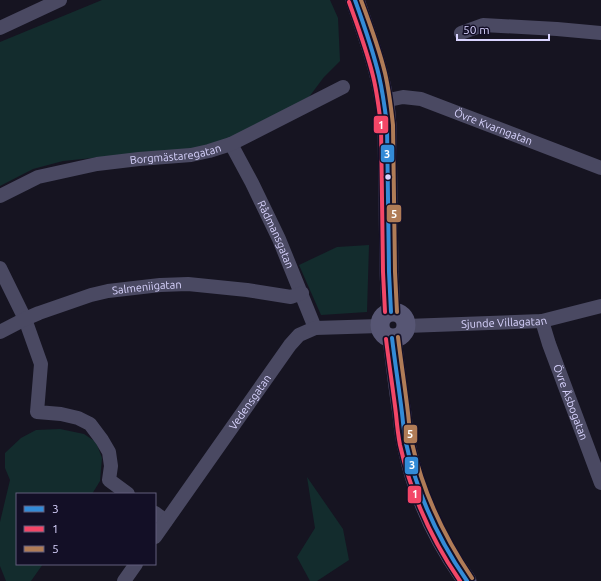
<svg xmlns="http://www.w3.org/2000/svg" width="601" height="581" font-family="Ubuntu,sans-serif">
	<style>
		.green { fill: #132c2d }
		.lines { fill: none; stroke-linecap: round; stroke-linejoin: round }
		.street { stroke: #4a4962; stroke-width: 14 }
		.secondary { stroke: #575674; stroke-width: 19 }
		.bus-1-casing { stroke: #130f26; stroke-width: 7 }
		.bus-2-casing { stroke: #130f26; stroke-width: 7 }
		.bus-3-casing { stroke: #130f26; stroke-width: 7 }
		.bus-1 { stroke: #338bd7; stroke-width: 4 }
		.bus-2 { stroke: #f34667; stroke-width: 4 }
		.bus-3 { stroke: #b07c57; stroke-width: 4 }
		.bus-dot { fill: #d9d4ff; stroke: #130f26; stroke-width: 1.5 }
		.labels { text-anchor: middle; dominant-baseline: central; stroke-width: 3; stroke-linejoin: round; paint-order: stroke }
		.street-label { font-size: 11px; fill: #d9d4ff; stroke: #130f26 }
		.line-badge { stroke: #130f26; stroke-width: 1.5 }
		.badge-label { font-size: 11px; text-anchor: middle; font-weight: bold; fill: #fff }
	</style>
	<rect width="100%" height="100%" fill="#161421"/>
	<!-- green -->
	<path class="green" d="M 102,0 L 330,0 L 338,18 L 340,61 L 324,77 L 309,97 L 237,137 L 189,150 L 141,153 L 63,161 L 33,169 L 0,186 L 0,42 Z
		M 369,245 L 367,312 L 321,315 L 299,265 L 337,247 Z
		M 60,429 L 84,434 L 96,442 L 102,458 L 100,481 L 92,494 L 17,494 L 17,564 L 43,564 L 31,581 L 6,581 L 0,566 L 0,522 L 10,480 L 5,468 L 5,453 L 21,438 L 36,430 Z
		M 307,477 L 343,529 L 349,560 L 317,581 L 310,581 L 297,557 L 315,528 Z"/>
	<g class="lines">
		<!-- street -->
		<g class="street">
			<path d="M 0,28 L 60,0"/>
			<path d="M 461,33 L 483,25 L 557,29 L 601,33"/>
			<path id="s1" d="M 384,101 L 403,97 L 421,99 L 601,168"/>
			<path id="s2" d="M 231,144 L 252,183 L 279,239 L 315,328"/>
			<path id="s3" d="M 0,196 L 38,177 L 97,164 L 139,159 L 191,155 L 209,151 L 231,144 L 343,87"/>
			<path d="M 0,268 L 25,319 L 41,364 L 37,412 L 61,414 L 78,418 L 90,424 L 102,440 L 109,452 L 111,466 L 109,480 L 128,494"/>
			<path id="s4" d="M 542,321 L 549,344 L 601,483"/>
			<path id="s5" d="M 406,326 L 542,321 L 601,306"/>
			<path id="s6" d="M 0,332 L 25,319 L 39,313 L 91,295 L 108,291 L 160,285 L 188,284 L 247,290 L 291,297 L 302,293"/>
			<path d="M 155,513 L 166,521"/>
			<path id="s7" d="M 155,537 L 290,345 L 299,335 L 315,328 L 380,326"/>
			<path d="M 124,581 L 136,564"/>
		</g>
		<!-- secondary -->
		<path class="secondary" d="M 355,0 C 366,33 379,66 384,100 C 386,108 386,117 387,125 L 389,272 L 391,312
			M380 325a13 13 0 1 1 26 0a13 13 0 1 1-26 0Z
			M 392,338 C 395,363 398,389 402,414 C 403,425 404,437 407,448 C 417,495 438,541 467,581"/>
		<!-- bus-1 casing -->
		<g class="bus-1-casing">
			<path id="bus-1" d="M 355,0 C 364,25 373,50 379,76 C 383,93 385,109 387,125 L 389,272 L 391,312
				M 392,338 C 395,363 399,388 402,413 C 403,423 404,433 406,443 C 417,494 438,539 467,581"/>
		</g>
		<!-- bus-2 casing -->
		<g class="bus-2-casing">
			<path id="bus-2" d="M 349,2 C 358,27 367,51 373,76 C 377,92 379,109 381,125 L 383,272 L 385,312
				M 386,339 C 389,364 393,389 396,414 C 397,425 398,435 400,445 C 411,494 431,539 460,581"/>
		</g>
		<!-- bus-3 casing -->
		<g class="bus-3-casing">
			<path id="bus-3" d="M 361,0 C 370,24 379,48 385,73 C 389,90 391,107 393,125 L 395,272 L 397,312
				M 398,337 C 401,362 405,387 408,413 C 409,423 410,433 412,443 C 423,493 443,535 472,578"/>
		</g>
		<!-- bus-1 -->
		<use href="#bus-1" class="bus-1"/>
		<!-- bus-2 -->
		<use href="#bus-2" class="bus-2"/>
		<!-- bus-3 -->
		<use href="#bus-3" class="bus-3"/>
	</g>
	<!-- markers -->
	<circle class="bus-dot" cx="388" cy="177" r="3.5"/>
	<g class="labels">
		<!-- street labels -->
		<g class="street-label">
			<text stroke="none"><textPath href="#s1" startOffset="115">Övre Kvarngatan</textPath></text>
			<text stroke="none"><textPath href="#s3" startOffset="182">Borgmästaregatan</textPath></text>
			<text stroke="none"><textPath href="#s2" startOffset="101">Rådmansgatan</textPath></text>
			<text stroke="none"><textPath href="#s6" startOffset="155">Salmeniigatan</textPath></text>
			<text stroke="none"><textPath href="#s5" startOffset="98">Sjunde Villagatan</textPath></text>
			<text stroke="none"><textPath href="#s7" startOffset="165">Vedensgatan</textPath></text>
			<text stroke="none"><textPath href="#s4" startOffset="86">Övre Åsbogatan</textPath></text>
		</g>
	</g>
	<g class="line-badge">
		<rect x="373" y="115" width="16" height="19" rx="4" fill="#f34667"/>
		<rect x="380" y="144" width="15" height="19" rx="4" fill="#338bd7"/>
		<rect x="386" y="204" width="16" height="19" rx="4" fill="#b07c57"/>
		<rect x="403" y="424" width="15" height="20" rx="4" fill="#b07c57"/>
		<rect x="404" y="456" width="15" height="19" rx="4" fill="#338bd7"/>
		<rect x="407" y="485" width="15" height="19" rx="4" fill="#f34667"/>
	</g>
	<g class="badge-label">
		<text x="381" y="129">1</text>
		<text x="387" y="158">3</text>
		<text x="394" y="218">5</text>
		<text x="410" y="438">5</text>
		<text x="412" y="469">3</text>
		<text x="415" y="498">1</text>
	</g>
	<!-- legend -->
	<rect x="16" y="493" width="140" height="72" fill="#130f26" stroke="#625e7d"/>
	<rect x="24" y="506" width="20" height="6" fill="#338bd7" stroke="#625e7d"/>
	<text x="52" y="513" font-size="12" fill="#d9d4ff">3</text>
	<rect x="24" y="526" width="20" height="6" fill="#f34667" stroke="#625e7d"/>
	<text x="52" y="533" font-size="12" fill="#d9d4ff">1</text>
	<rect x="24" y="546" width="20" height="6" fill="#b07c57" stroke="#625e7d"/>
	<text x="52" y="553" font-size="12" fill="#d9d4ff">5</text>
	<!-- scale -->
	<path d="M457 34v6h92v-6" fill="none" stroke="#d9d4ff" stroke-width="2"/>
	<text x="463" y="34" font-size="12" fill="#d9d4ff" stroke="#130f26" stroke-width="3" paint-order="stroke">50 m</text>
</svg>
